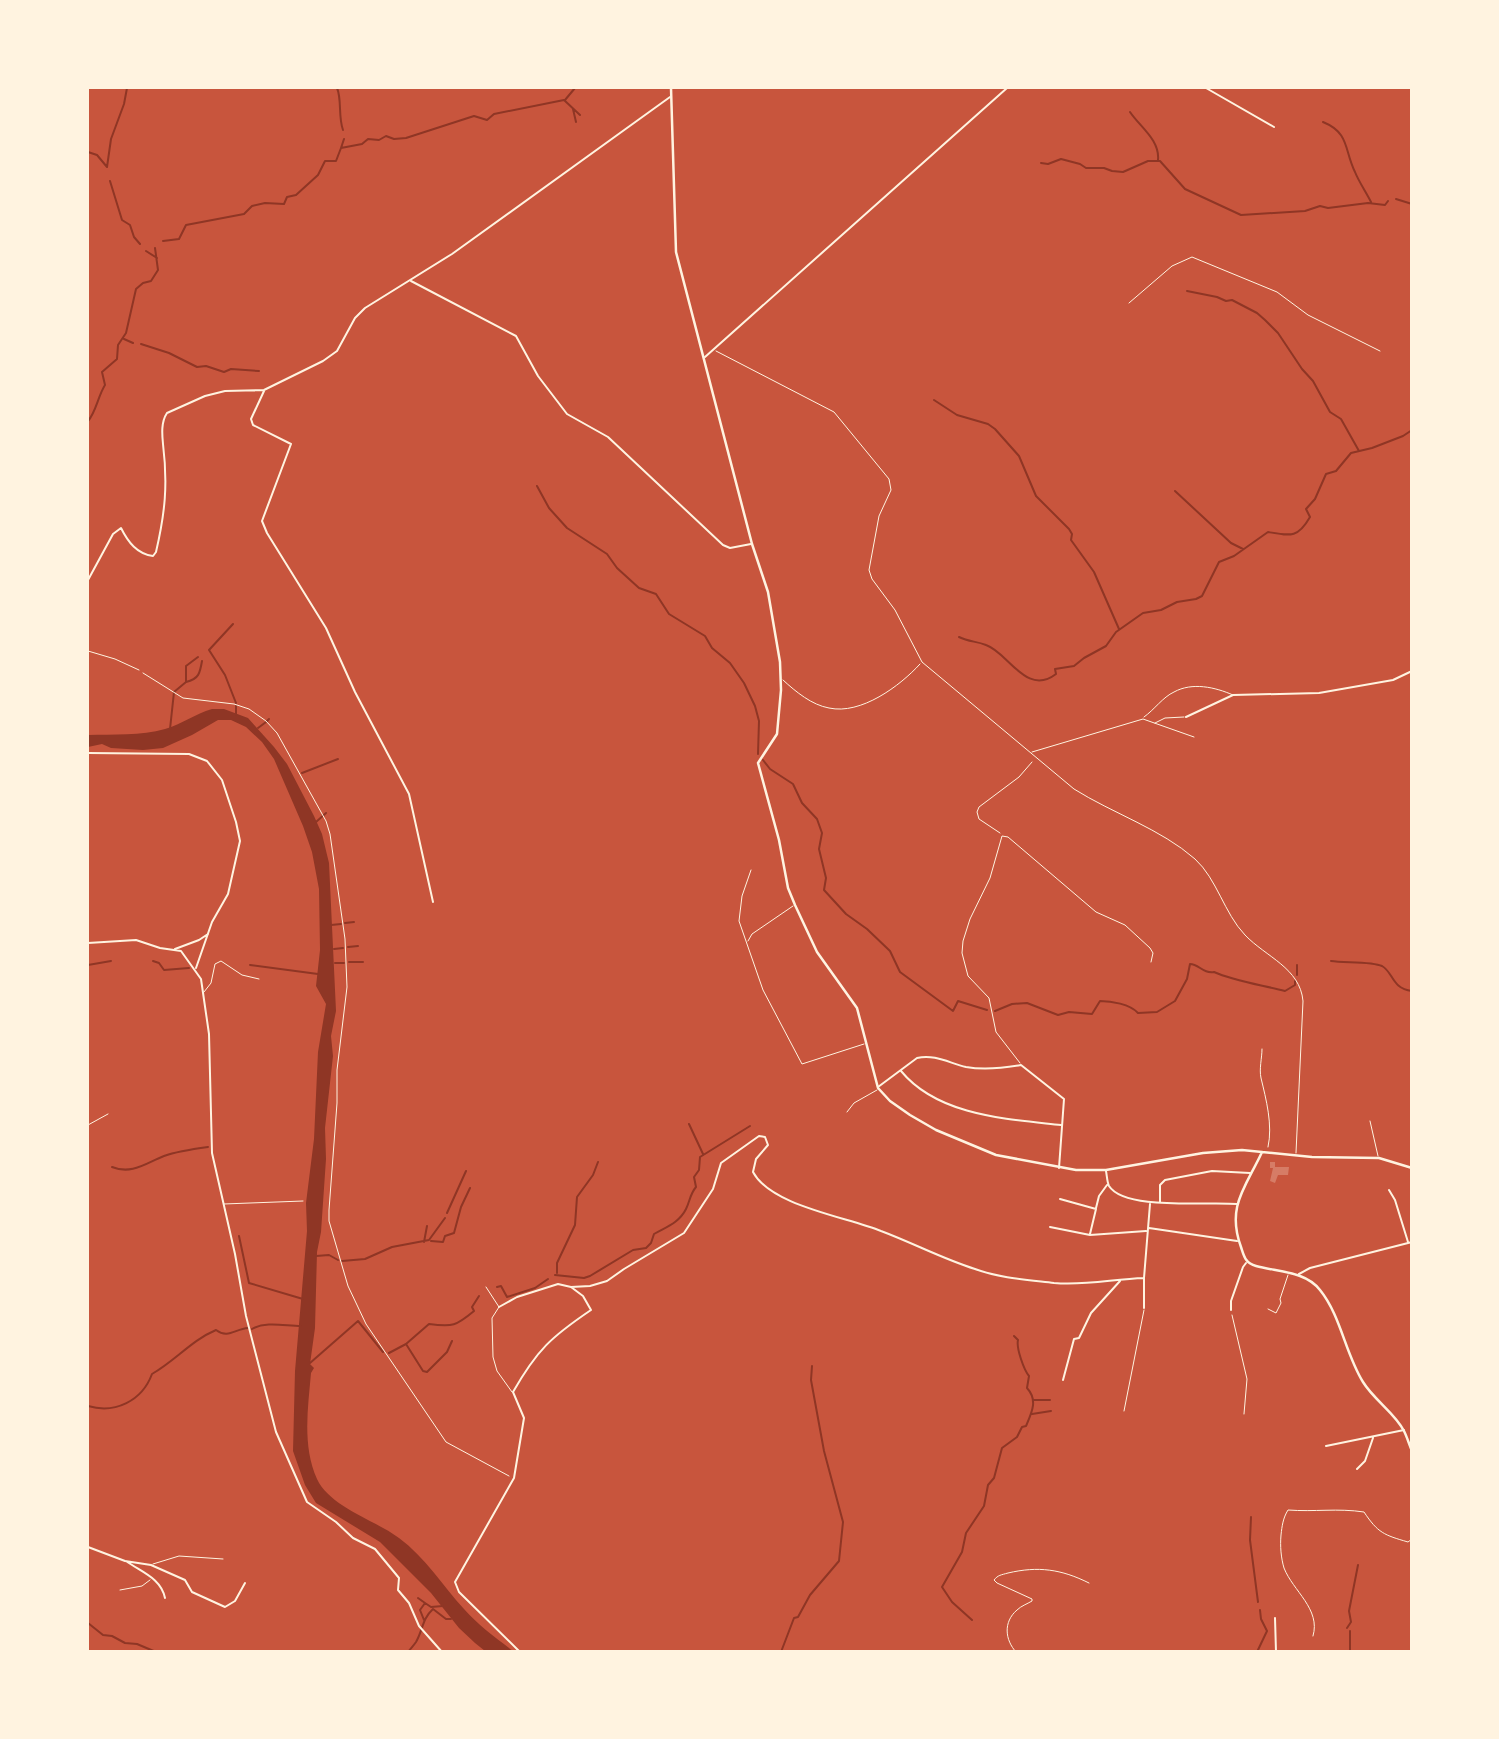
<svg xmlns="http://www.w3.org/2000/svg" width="1499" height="1739" font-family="Ubuntu,sans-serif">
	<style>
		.water { fill: #8f3625 }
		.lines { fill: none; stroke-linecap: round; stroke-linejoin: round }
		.stream { stroke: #8f3625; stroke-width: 2 }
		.building { fill: #d67c66 }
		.path { stroke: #fff3e0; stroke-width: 1 }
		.service { stroke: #fff3e0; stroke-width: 1 }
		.minor { stroke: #fff3e0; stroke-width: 2 }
		.tertiary { stroke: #fff3e0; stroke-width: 2.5 }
	</style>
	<rect width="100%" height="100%" fill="#c8553d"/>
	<!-- water -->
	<path class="water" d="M 212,709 L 224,709 L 248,718 L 274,747 L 287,764 L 314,816 L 322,834 L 329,863 L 336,1011 L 331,1036 L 333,1056 L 325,1128 L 326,1159 L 321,1232 L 317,1252 L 315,1328 L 310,1364 L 314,1368 L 311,1373 C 308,1408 302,1445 317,1479 C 330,1507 375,1520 399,1538 C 425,1557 443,1586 464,1609 C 478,1625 496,1638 513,1651 L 485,1651 L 475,1643 L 459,1628 L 431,1593 L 380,1542 L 316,1503 L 305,1485 L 293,1451 L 295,1371 L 307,1231 L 306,1203 L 314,1139 L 318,1052 L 326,1004 L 316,986 L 320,950 L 319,889 L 312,852 L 303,826 L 274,759 L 262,742 L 246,727 L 231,720 L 218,720 L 192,735 L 163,748 L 143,750 L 111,748 L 102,744 L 88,747 L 88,735 C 113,734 141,736 165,729 C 182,724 195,714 212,709 Z"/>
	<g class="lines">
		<!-- stream -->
		<path class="stream" d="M 337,88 C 342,99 338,117 343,130
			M 565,100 L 575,88
			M 573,109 L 576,122
			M 1130,112 C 1140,127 1160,140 1158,160
			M 1323,122 C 1350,133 1344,150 1355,172 C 1359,182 1366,192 1371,202
			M 341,148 L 344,139
			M 88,152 L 97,155 L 107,167
			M 1041,163 L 1048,164 L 1061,159 L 1080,164 L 1086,168 L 1104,168 L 1112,171 L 1123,172 L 1148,161 L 1160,161 L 1185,189 L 1241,215 L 1305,211 L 1320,206 L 1328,208 L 1368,203 L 1385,205 L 1388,201
			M 107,167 L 111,139 L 124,104 L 127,88
			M 110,181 L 122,220 L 130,225 L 134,237 L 140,244
			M 1396,199 L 1412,204
			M 163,241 L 179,239 L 186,225 L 244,214 L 252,206 L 265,203 L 284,204 L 287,197 L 296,195 L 318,175 L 325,161 L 336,161 L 341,148 L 362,144 L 368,139 L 379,140 L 386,136 L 394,139 L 406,138 L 474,116 L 487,120 L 494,114 L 564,100 L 580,115
			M 146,251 L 157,258
			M 1187,291 L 1217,297 L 1226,301 L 1232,300 L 1257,313 L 1265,320 L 1278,333 L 1302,369 L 1313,381 L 1330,412 L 1341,419 L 1359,451
			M 124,339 L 133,343
			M 141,344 L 169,353 L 197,367 L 206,366 L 224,372 L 231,369 L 259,371
			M 934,400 L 957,415 L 988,424 L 995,429 L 1019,456 L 1036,496 L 1069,529 L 1072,534 L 1071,540 L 1094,572 L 1119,629
			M 88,421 C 96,412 98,396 105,385 L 102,372 L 117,359 L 118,345 L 126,333 L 136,289 L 143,283 L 151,281 L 158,270 L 155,248
			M 537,486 L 549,508 L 567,528 L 607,554 L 617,568 L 639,588 L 656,594 L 669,614 L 705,636 L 712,648 L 730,663 L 744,683 L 755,706 L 759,721 L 758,754
			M 1175,491 L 1231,543 L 1243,549
			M 233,624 L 209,650 L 225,675 L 236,703
			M 959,637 C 969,642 976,641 986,645 C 1008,652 1026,697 1056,674 L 1055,669 L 1074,666 L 1084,658 L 1106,646 L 1116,632 L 1143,613 L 1161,610 L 1177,602 L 1196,599 L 1202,596 L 1219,562 L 1234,556 L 1268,532 C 1291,536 1298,538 1310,517 L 1306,509 L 1315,499 L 1326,474 L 1336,471 L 1351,453 L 1372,448 L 1403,436 L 1412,430
			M 186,682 C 199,679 200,673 202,661
			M 236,706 L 236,715
			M 267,721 L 269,719
			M 258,728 L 266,722
			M 170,729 L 174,692 L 186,682 L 186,666 L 198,657
			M 763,760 L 770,769 L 793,784 L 802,803 L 817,819 L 822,833 L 819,849 L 826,878 L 824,890 L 846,914 L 867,929 L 890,951 L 900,972 L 953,1011 L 958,1001 L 987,1010
			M 302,773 L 338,759
			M 316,822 L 326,813
			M 345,923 L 354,922
			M 331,925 L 341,924
			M 348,947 L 358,946
			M 334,949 L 343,948
			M 153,961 L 159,963 L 164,970 L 189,968
			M 1331,961 C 1344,963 1372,961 1382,966 C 1394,973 1391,988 1412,991
			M 349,962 L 363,962
			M 335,963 L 344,963
			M 88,965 L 111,961
			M 250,965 L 318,974
			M 1297,975 L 1297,965
			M 995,1011 L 1012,1004 L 1027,1003 L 1058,1015 L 1069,1012 L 1092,1014 L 1100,1001 C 1111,1001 1130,1004 1138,1013 L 1157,1012 L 1175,1001 L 1187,979 L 1190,964 C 1199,964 1203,974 1214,972 C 1234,981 1262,985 1285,991 L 1295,985 L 1295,981
			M 689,1124 L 703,1154
			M 112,1167 C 132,1175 146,1163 164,1156 C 178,1151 193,1149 208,1147
			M 447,1213 L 466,1171
			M 239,1236 L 249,1283 L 303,1299
			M 431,1241 L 443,1242 L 445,1236 L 454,1233 L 461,1207 L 470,1188
			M 424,1242 L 427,1226
			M 316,1256 L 329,1255 L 338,1260
			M 342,1261 L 365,1259 L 392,1247 L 429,1240 L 445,1218
			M 557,1273 L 557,1263 L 575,1225 L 577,1197 L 593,1175 L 598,1162
			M 555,1275 L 584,1278 L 590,1276 L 633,1250 L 646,1248 L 651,1243 L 654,1234 C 666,1227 679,1223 686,1209 C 690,1201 690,1194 696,1187 L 694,1177 L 699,1170 L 700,1157 L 750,1126
			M 497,1287 L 501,1286 L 507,1297 L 535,1288 L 548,1279
			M 252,1329 C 266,1321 285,1326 301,1326
			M 406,1344 L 429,1324 C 453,1327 456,1326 474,1311 L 472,1307 L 479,1296
			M 389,1353 L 406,1344 L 423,1371 L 427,1372 L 447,1352 L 452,1341
			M 310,1363 L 358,1321 L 383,1352
			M 1034,1400 L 1050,1400
			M 88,1406 C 115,1414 142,1401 152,1374 C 175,1361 192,1340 216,1330 C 228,1339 235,1329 248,1328
			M 1032,1414 L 1051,1411
			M 1251,1517 L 1250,1540 L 1258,1602
			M 418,1598 L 425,1603
			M 424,1620 L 420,1610 L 425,1603 L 431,1607 L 443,1606
			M 972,1620 L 952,1602 L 942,1587 L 962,1552 L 966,1533 L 984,1506 L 988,1485 L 994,1478 L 1002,1448 L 1017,1437 L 1022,1427 L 1026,1426 C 1032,1412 1038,1400 1027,1388 L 1029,1376 C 1024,1370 1016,1348 1018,1340 L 1014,1336
			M 88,1623 L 103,1635 L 112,1636 L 125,1643 L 137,1644 L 156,1652
			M 1347,1628 L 1351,1622 L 1349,1611 L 1358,1565
			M 408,1652 C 411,1648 414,1645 416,1642 C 423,1630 422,1619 433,1609 L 446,1619 L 451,1619
			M 781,1652 L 794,1618 L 798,1617 L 810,1595 L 839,1561 L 843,1522 L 824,1451 L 811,1380 L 812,1366
			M 1257,1652 L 1267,1631 L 1261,1619 L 1260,1610
			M 1350,1652 L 1350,1631"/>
	</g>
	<!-- building -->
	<path class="building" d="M 1270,1162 L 1275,1162 L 1275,1167 L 1289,1167 L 1288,1175 L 1278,1175 L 1275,1183 L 1270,1181 L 1273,1168 L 1270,1168 Z"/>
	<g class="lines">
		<!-- path -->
		<path class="path" d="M 1129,303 L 1172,266 L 1192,257 L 1277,292 L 1308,315 L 1380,351
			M 143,673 L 183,698 L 234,704 L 249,709 L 266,721 L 277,733 L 326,821 L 330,834 L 345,939 L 347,987 L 337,1070 L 337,1103 L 329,1210 L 329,1221 L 348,1286 L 366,1324 L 446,1442 L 509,1476
			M 1000,833 L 979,819 L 977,812 L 979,807 L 1019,777 L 1032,762
			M 1262,1049 C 1262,1058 1259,1069 1261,1078 C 1266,1099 1273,1125 1268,1147
			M 88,1125 L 108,1114
			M 1232,1315 L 1247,1379 L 1244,1414
			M 1016,1652 C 1005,1640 1003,1622 1017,1610 C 1021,1606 1027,1604 1032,1601 L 1032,1599 L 997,1583 L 994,1580 C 998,1575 1001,1575 1008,1573 C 1038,1566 1061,1569 1089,1583"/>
		<!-- service -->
		<path class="service" d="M 716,351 L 834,412 L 889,479 L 891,490 L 879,516 L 869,570 L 872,579 L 895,610 L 922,662 L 1074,789 C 1112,813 1161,829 1195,859 C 1217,879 1224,913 1245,935 C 1266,957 1300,968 1303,1001 L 1296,1153
			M 88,651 L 115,659 L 139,670
			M 783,680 C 796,692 812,705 829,708 C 861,715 900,686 920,664
			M 1144,717 C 1154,710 1163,697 1174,692 C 1192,682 1215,687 1233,695
			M 1155,723 L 1165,718 L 1184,717
			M 1032,752 L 1143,719 L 1194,737
			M 751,870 L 742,896 L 739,921 L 763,990 L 802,1064 L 864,1044
			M 748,941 L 752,934 L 793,906
			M 204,992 L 211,983 L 215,964 L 221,961 L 242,975 L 259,979
			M 1020,1063 L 996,1032 L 989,998 L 968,976 L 962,953 L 963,941 L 970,919 L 990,878 L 1002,836 L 1008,837 L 1096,912 L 1125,925 L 1150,948 L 1153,953 L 1151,962
			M 847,1112 L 854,1103 L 877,1090
			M 1370,1121 L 1378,1156
			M 224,1204 L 303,1201
			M 486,1287 L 499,1307 L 492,1318 L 493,1357 L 497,1371 L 512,1392
			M 1268,1309 L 1276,1313 L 1281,1303 L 1280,1299 L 1288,1275
			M 1124,1411 L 1144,1310
			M 153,1564 L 179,1556 L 223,1559
			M 120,1590 L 142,1586 L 150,1580
			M 1313,1636 C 1321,1609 1293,1591 1284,1568 C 1281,1558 1280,1546 1281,1535 C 1282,1526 1283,1518 1288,1510 C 1314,1512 1338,1508 1364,1512 C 1378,1533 1384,1535 1408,1542 L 1412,1539"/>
		<!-- minor -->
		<path class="minor" d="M 1206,88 L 1274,127
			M 411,281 L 516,336 L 538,376 L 567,414 L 608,437 L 723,545 L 730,548 L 751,544
			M 705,357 L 1007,88
			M 264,391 L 251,419 L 253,425 L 291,444 L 262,521 L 267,533 L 326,628 L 355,692 L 409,794 L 433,902
			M 88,580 L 113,534 L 121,528 C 128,542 137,554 153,556 L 156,552 C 165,513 168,485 163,444 C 162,434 161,422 167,413 L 205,396 L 225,391 L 264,390 L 323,361 L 337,351 L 355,318 L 365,308 L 452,254 L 670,97
			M 1186,717 L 1233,695 L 1319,693 L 1393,680 L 1412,671
			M 88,753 L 189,754 L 207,761 L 222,780 L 236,822 L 240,841 L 228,894 L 212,922 L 196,968
			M 88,943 L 136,940 L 160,948 L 181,951 L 201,979 L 209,1034 L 212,1153 L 235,1254 L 246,1316 L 276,1432 L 307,1502 L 336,1522 L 353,1538 L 375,1549 L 399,1578 L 398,1590 L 409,1603 L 419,1626 L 442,1652
			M 175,949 L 199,940 L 208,934
			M 901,1071 C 938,1116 1007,1119 1061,1125
			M 878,1087 L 917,1058 C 935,1054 949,1063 966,1067 C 983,1070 1004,1068 1021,1065 L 1064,1099 L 1059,1168
			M 1106,1171 C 1107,1176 1107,1182 1109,1186 C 1125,1211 1209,1201 1237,1204
			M 1389,1190 L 1395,1200 L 1408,1242
			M 1060,1199 L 1096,1209 L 1090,1234
			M 1160,1202 L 1160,1185 L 1165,1180 L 1212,1171 L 1250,1173
			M 1096,1208 L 1099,1196 L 1107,1185
			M 1050,1227 L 1090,1235 L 1146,1231
			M 1149,1228 L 1237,1241
			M 1299,1274 L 1310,1268 L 1412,1242
			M 571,1287 L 590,1286 L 607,1281 L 624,1269 L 684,1233 L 713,1189 L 721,1163 L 759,1136 L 765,1137 L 768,1145 L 756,1159 L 753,1172 C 771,1206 847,1217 881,1231 C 913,1243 943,1259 975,1269 C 999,1278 1029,1280 1054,1283 C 1085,1286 1113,1279 1144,1278
			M 499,1307 L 517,1297 L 558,1284 L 571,1287 L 583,1296 L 591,1310 C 551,1337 537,1350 513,1392 L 524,1418 L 514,1478 L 455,1582 L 459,1592 L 520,1652
			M 1144,1308 L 1144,1278 L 1150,1204
			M 1231,1310 L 1231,1301 L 1243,1267 L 1246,1263
			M 1063,1380 L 1074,1339 L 1079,1338 L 1091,1313 L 1120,1281
			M 1326,1446 L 1404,1430
			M 1357,1469 L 1365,1461 L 1373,1438
			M 88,1547 L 125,1561 L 151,1565 L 185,1580 L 192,1592 L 225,1607 L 235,1601 L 245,1583
			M 126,1561 C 141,1572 161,1578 165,1598
			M 1275,1618 L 1276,1652"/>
		<!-- tertiary -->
		<path class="tertiary" d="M 671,88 L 676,252 L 752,544 L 768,592 L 780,662 L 781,690 L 777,734 L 758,763 L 779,840 L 788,888 L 795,905 L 817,952 L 857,1008 L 878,1088 L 890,1101 L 910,1115 L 936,1130 L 996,1155 L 1076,1170 L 1106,1170 L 1203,1153 L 1242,1150 L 1312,1157 L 1379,1158 L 1412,1168
			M 1262,1152 C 1246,1187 1226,1206 1241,1247 C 1244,1256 1245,1263 1256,1266 C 1278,1272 1305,1271 1320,1290 C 1341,1316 1345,1353 1363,1382 C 1374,1400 1395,1413 1404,1431 C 1407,1437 1409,1444 1412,1451"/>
	</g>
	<!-- border -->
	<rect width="1499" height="1739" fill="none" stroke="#fff3e0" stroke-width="178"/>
</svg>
